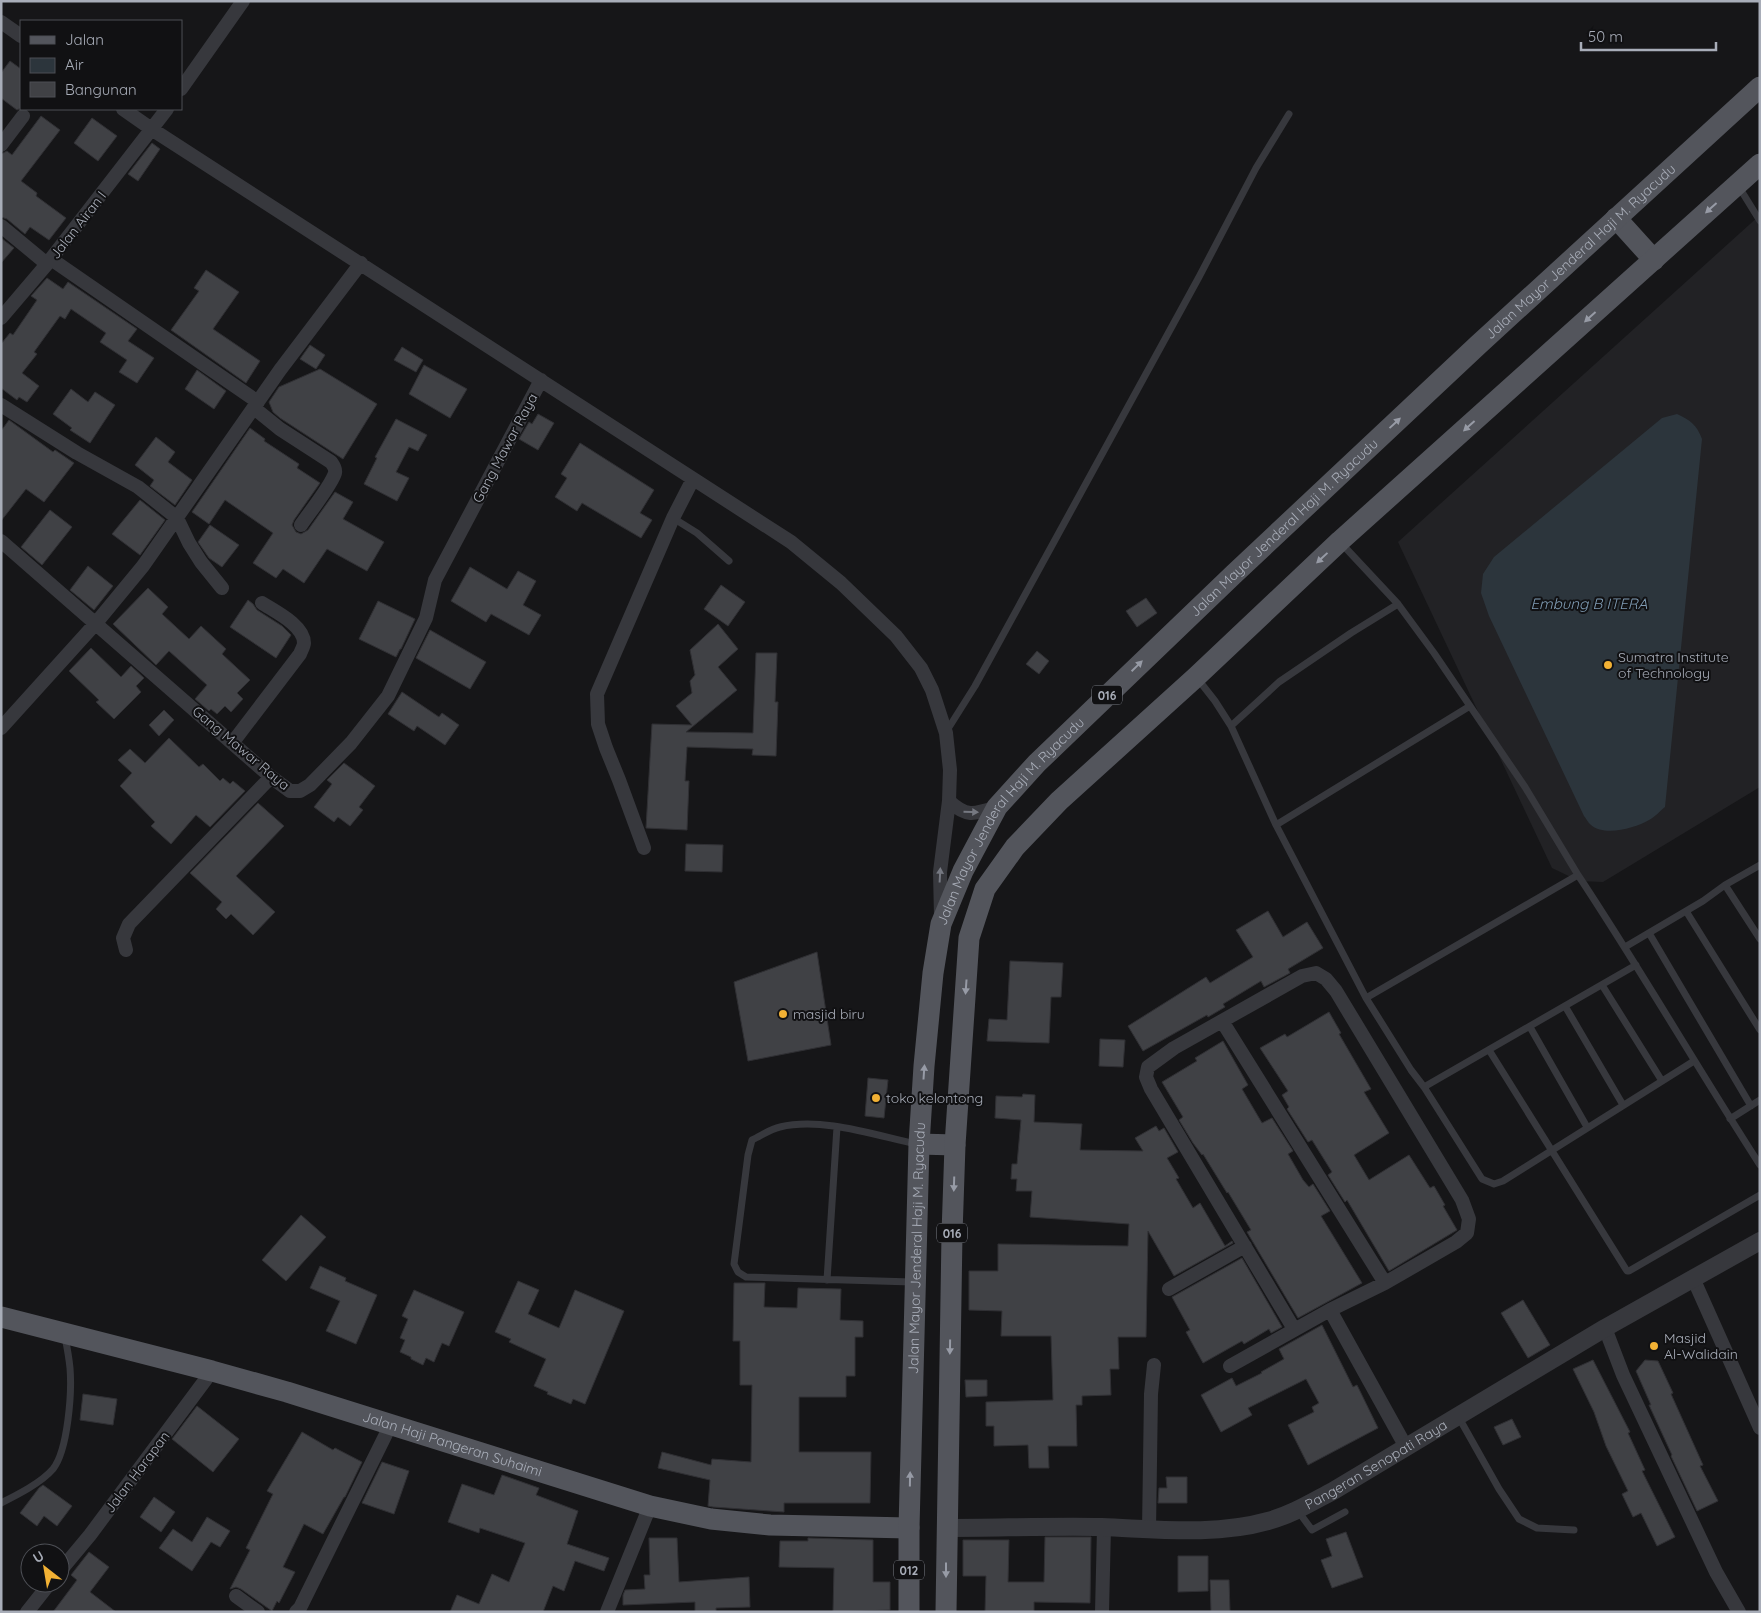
<svg xmlns="http://www.w3.org/2000/svg" width="1761" height="1613" font-family="Quicksand,sans-serif">
	<style>
		.built { fill: #222225 }
		.water { fill: #2c353c }
		.building { fill: #404145; stroke: #303034 }
		.lines { fill: none; stroke-linecap: round; stroke-linejoin: round }
		.service { stroke: #37383d; stroke-width: 7 }
		.minor { stroke: #37383d; stroke-width: 14 }
		.tertiary { stroke: #37383d; stroke-width: 18 }
		.primary { stroke: #53555c; stroke-width: 21 }
		.oneway { fill: #979ba6 }
		.oneway2 { fill: #757881 }
		.poi-dot { fill: #f2b134; stroke: #111113; stroke-width: 2 }
		.labels { text-anchor: middle; dominant-baseline: central; stroke-width: 4; stroke-linejoin: round; paint-order: stroke }
		.shield { fill: #111113; stroke: #7b7e86; stroke-width: 1 }
		.shield-label { font-size: 12px; font-weight: bold; fill: #a8adb8 }
		.street-label { font-size: 14px; fill: #a8adb8; stroke: #111113 }
		.poi-label { font-size: 14px; fill: #a8adb8; stroke: #111113; text-anchor: start }
		.water-label { font-size: 15px; font-style: italic; fill: #7f9bb3; stroke: #111113 }
	</style>
	<rect width="100%" height="100%" fill="#161618"/>
	<!-- built -->
	<path class="built" d="M 1760,215 L 1760,787 L 1603,882 L 1579,881 L 1552,868 L 1398,542 Z"/>
	<!-- water -->
	<path class="water" d="M 1677,414 C 1690,420 1697,425 1702,439 L 1665,807 C 1660,811 1655,817 1649,820 C 1635,828 1605,837 1591,825 C 1588,823 1586,818 1584,816 L 1489,616 L 1481,593 L 1483,574 L 1494,557 L 1662,418 Z"/>
	<!-- building -->
	<path class="building" d="M 10,61 L 21,69 L 21,108 L 17,110 L 1,98 L 1,73 Z
		M 41,116 L 60,130 L 21,181 L 37,193 L 36,196 L 66,218 L 49,240 L 30,227 L 25,234 L 7,219 L 1,217 L 1,154 L 7,151 L 12,155 Z
		M 92,118 L 117,136 L 98,161 L 74,143 Z
		M 152,143 L 160,149 L 138,181 L 128,174 Z
		M 1,238 L 14,248 L 1,263 Z
		M 206,270 L 239,292 L 213,329 L 260,361 L 246,383 L 171,330 L 199,291 L 194,288 Z
		M 47,278 L 63,289 L 68,282 L 137,329 L 128,341 L 154,358 L 137,383 L 119,372 L 127,360 L 100,342 L 106,333 L 71,309 L 65,319 L 60,316 L 34,352 L 37,354 L 22,373 L 39,386 L 27,402 L 19,397 L 17,400 L 1,388 L 1,344 L 10,333 L 13,335 L 37,300 L 31,296 Z
		M 310,345 L 325,355 L 316,369 L 300,359 Z
		M 402,347 L 423,360 L 416,372 L 394,360 Z
		M 424,365 L 467,389 L 450,418 L 409,394 Z
		M 320,369 L 377,404 L 343,459 L 280,418 L 273,412 L 269,402 L 279,387 Z
		M 197,370 L 226,391 L 214,409 L 185,389 Z
		M 71,389 L 88,402 L 95,392 L 115,405 L 90,443 L 70,430 L 72,428 L 53,414 Z
		M 538,414 L 554,423 L 538,450 L 519,439 L 529,422 L 532,424 Z
		M 396,419 L 427,435 L 418,451 L 409,447 L 396,472 L 409,478 L 397,501 L 364,484 L 377,458 L 375,457 Z
		M 9,420 L 53,452 L 55,450 L 74,463 L 44,502 L 26,489 L 1,521 L 1,431 Z
		M 250,428 L 265,439 L 264,441 L 299,464 L 297,468 L 320,483 L 294,520 L 292,525 L 296,532 L 301,534 L 308,530 L 335,492 L 353,502 L 343,519 L 384,542 L 367,571 L 327,549 L 304,583 L 283,569 L 276,578 L 253,563 L 273,533 L 225,500 L 209,524 L 192,512 Z
		M 156,437 L 175,452 L 168,462 L 192,480 L 175,505 L 150,486 L 154,480 L 135,465 Z
		M 580,443 L 654,490 L 640,513 L 652,520 L 641,538 L 582,503 L 577,511 L 555,497 L 567,478 L 561,474 Z
		M 140,500 L 165,520 L 140,555 L 112,534 Z
		M 50,510 L 72,527 L 42,565 L 21,547 Z
		M 210,525 L 239,545 L 222,567 L 209,558 L 198,542 Z
		M 88,566 L 113,586 L 94,610 L 70,590 Z
		M 470,567 L 507,589 L 518,571 L 536,581 L 523,605 L 541,615 L 529,635 L 491,614 L 486,622 L 451,601 Z
		M 721,585 L 745,602 L 728,626 L 704,609 Z
		M 148,588 L 168,607 L 162,614 L 189,639 L 201,626 L 226,649 L 222,654 L 250,680 L 237,693 L 243,699 L 231,712 L 225,706 L 217,714 L 211,709 L 209,711 L 195,699 L 207,685 L 169,651 L 156,665 L 113,624 Z
		M 1146,598 L 1157,613 L 1137,627 L 1126,611 Z
		M 248,600 L 253,604 L 257,610 L 282,626 L 291,635 L 276,658 L 230,627 Z
		M 378,601 L 415,619 L 401,649 L 400,649 L 396,657 L 359,639 Z
		M 718,624 L 738,649 L 718,667 L 737,690 L 686,732 L 753,733 L 756,653 L 777,653 L 775,702 L 778,702 L 776,756 L 752,755 L 753,749 L 687,747 L 685,781 L 689,781 L 687,830 L 646,828 L 652,724 L 692,725 L 676,706 L 692,693 L 690,681 L 695,675 L 690,650 Z
		M 430,630 L 486,662 L 470,689 L 416,658 Z
		M 91,648 L 121,677 L 131,666 L 144,678 L 136,686 L 141,692 L 114,719 L 96,702 L 99,700 L 69,671 Z
		M 1037,651 L 1049,661 L 1039,674 L 1026,664 Z
		M 402,692 L 439,717 L 442,713 L 459,725 L 445,745 L 417,726 L 414,731 L 388,714 Z
		M 164,710 L 174,720 L 159,736 L 149,725 Z
		M 169,738 L 199,767 L 203,764 L 220,781 L 223,778 L 230,784 L 233,781 L 245,791 L 210,827 L 196,815 L 171,844 L 151,826 L 155,822 L 120,786 L 132,773 L 118,760 L 130,749 L 145,763 Z
		M 344,763 L 375,786 L 359,807 L 363,810 L 350,826 L 338,817 L 334,822 L 314,807 L 332,784 L 327,780 Z
		M 258,803 L 284,826 L 236,876 L 275,912 L 253,935 L 231,914 L 226,919 L 216,909 L 222,902 L 190,873 Z
		M 686,844 L 723,845 L 722,872 L 685,871 Z
		M 1268,911 L 1283,937 L 1307,922 L 1323,948 L 1288,969 L 1290,973 L 1264,987 L 1261,981 L 1223,1004 L 1225,1007 L 1208,1017 L 1207,1015 L 1143,1051 L 1128,1026 L 1206,977 L 1210,983 L 1253,957 L 1236,930 Z
		M 817,952 L 831,1045 L 748,1061 L 734,982 Z
		M 1010,961 L 1063,963 L 1061,997 L 1051,997 L 1049,1043 L 987,1041 L 989,1019 L 1007,1020 Z
		M 1329,1012 L 1341,1033 L 1339,1034 L 1371,1089 L 1364,1092 L 1389,1133 L 1354,1155 L 1369,1180 L 1409,1155 L 1430,1188 L 1434,1186 L 1445,1205 L 1443,1206 L 1457,1230 L 1389,1271 L 1347,1200 L 1345,1202 L 1328,1175 L 1332,1172 L 1312,1140 L 1308,1142 L 1287,1109 L 1289,1107 L 1282,1095 L 1288,1091 L 1260,1048 L 1285,1034 L 1287,1037 Z
		M 1100,1039 L 1125,1040 L 1123,1067 L 1099,1066 Z
		M 1223,1041 L 1248,1085 L 1242,1089 L 1262,1123 L 1272,1118 L 1293,1151 L 1288,1154 L 1303,1180 L 1309,1187 L 1313,1184 L 1330,1211 L 1321,1216 L 1362,1283 L 1298,1318 L 1247,1232 L 1251,1230 L 1228,1192 L 1227,1193 L 1203,1154 L 1202,1155 L 1193,1143 L 1179,1120 L 1183,1117 L 1162,1082 L 1197,1061 L 1195,1058 Z
		M 868,1078 L 888,1080 L 884,1118 L 865,1116 Z
		M 1023,1094 L 1035,1095 L 1034,1122 L 1082,1124 L 1080,1150 L 1143,1151 L 1135,1138 L 1156,1126 L 1159,1131 L 1164,1128 L 1178,1152 L 1167,1158 L 1179,1178 L 1176,1179 L 1193,1208 L 1200,1203 L 1225,1246 L 1232,1241 L 1233,1243 L 1174,1276 L 1148,1231 L 1146,1337 L 1118,1337 L 1119,1369 L 1110,1369 L 1111,1395 L 1082,1396 L 1082,1405 L 1076,1405 L 1077,1446 L 1048,1446 L 1049,1468 L 1029,1468 L 1028,1445 L 994,1446 L 994,1426 L 986,1426 L 986,1402 L 1053,1400 L 1051,1336 L 1001,1336 L 1002,1311 L 969,1310 L 969,1271 L 998,1271 L 998,1244 L 1128,1246 L 1129,1224 L 1030,1217 L 1032,1191 L 1016,1191 L 1017,1179 L 1011,1179 L 1012,1164 L 1017,1164 L 1021,1120 L 995,1118 L 996,1096 L 1022,1097 Z
		M 301,1215 L 326,1237 L 286,1281 L 262,1260 Z
		M 1242,1258 L 1282,1327 L 1271,1333 L 1269,1329 L 1244,1344 L 1242,1341 L 1203,1363 L 1186,1332 L 1190,1330 L 1172,1297 Z
		M 320,1266 L 346,1278 L 345,1281 L 377,1295 L 356,1344 L 326,1331 L 340,1301 L 310,1288 Z
		M 518,1281 L 539,1290 L 528,1314 L 559,1328 L 575,1290 L 624,1311 L 585,1404 L 573,1399 L 571,1404 L 547,1394 L 548,1392 L 534,1386 L 546,1359 L 509,1342 L 511,1339 L 495,1332 Z
		M 734,1283 L 765,1283 L 764,1307 L 797,1308 L 798,1288 L 841,1289 L 840,1320 L 863,1321 L 863,1337 L 855,1337 L 855,1376 L 846,1376 L 846,1397 L 799,1397 L 799,1452 L 871,1452 L 870,1503 L 784,1503 L 784,1512 L 713,1507 L 708,1506 L 710,1480 L 658,1468 L 662,1452 L 711,1465 L 712,1459 L 751,1462 L 752,1385 L 740,1385 L 740,1341 L 733,1341 Z
		M 414,1290 L 464,1312 L 449,1346 L 442,1343 L 434,1362 L 426,1358 L 423,1365 L 411,1359 L 411,1357 L 400,1352 L 405,1340 L 400,1338 L 408,1319 L 402,1316 Z
		M 1523,1300 L 1550,1345 L 1528,1358 L 1501,1313 Z
		M 1322,1325 L 1353,1387 L 1357,1385 L 1378,1428 L 1308,1465 L 1288,1425 L 1314,1412 L 1312,1407 L 1319,1403 L 1306,1379 L 1248,1408 L 1252,1415 L 1221,1432 L 1201,1395 L 1232,1378 L 1236,1386 L 1262,1373 L 1261,1372 L 1284,1359 L 1279,1349 Z
		M 1593,1360 L 1630,1432 L 1628,1433 L 1645,1470 L 1642,1471 L 1675,1537 L 1657,1546 L 1641,1513 L 1633,1517 L 1622,1494 L 1628,1491 L 1606,1446 L 1594,1412 L 1573,1369 Z
		M 1645,1360 L 1658,1361 L 1673,1393 L 1671,1394 L 1703,1465 L 1700,1466 L 1718,1501 L 1697,1511 L 1671,1456 L 1672,1455 L 1649,1405 L 1651,1405 L 1636,1371 Z
		M 965,1380 L 987,1380 L 987,1396 L 966,1397 Z
		M 83,1394 L 117,1399 L 113,1425 L 80,1420 Z
		M 197,1406 L 239,1439 L 213,1472 L 172,1439 Z
		M 1512,1419 L 1521,1437 L 1503,1445 L 1494,1427 Z
		M 302,1432 L 333,1450 L 335,1448 L 362,1462 L 345,1497 L 344,1497 L 323,1534 L 304,1524 L 283,1567 L 295,1572 L 279,1603 L 277,1601 L 272,1611 L 241,1589 L 236,1587 L 230,1589 L 250,1550 L 246,1548 L 273,1494 L 267,1491 Z
		M 382,1462 L 409,1471 L 394,1514 L 362,1503 Z
		M 502,1475 L 539,1488 L 536,1495 L 578,1511 L 567,1544 L 609,1558 L 604,1571 L 575,1561 L 564,1591 L 553,1586 L 543,1612 L 450,1612 L 457,1595 L 479,1604 L 492,1574 L 509,1582 L 525,1543 L 480,1528 L 479,1533 L 448,1522 L 462,1484 L 494,1495 Z
		M 1166,1477 L 1187,1477 L 1187,1503 L 1158,1503 L 1159,1488 L 1167,1488 Z
		M 43,1485 L 72,1506 L 57,1526 L 44,1516 L 37,1526 L 20,1513 L 39,1488 Z
		M 154,1497 L 175,1512 L 161,1532 L 140,1517 Z
		M 207,1517 L 230,1531 L 220,1547 L 211,1542 L 192,1571 L 159,1548 L 173,1529 L 192,1542 Z
		M 1346,1532 L 1363,1577 L 1332,1588 L 1321,1560 L 1332,1556 L 1326,1539 Z
		M 1045,1537 L 1091,1537 L 1090,1603 L 1034,1602 L 1034,1612 L 985,1612 L 986,1576 L 963,1576 L 963,1540 L 1009,1540 L 1008,1582 L 1044,1582 Z
		M 649,1538 L 677,1538 L 679,1582 L 749,1577 L 750,1607 L 716,1608 L 716,1612 L 695,1612 L 695,1602 L 623,1605 L 623,1595 L 625,1590 L 645,1589 L 644,1575 L 650,1575 Z
		M 808,1538 L 873,1540 L 873,1582 L 890,1582 L 890,1610 L 833,1612 L 834,1568 L 779,1567 L 780,1541 L 808,1541 Z
		M 89,1552 L 109,1567 L 90,1592 L 116,1612 L 53,1612 L 77,1580 L 71,1575 Z
		M 1178,1556 L 1208,1556 L 1208,1591 L 1178,1592 Z
		M 1210,1580 L 1229,1580 L 1230,1611 L 1211,1611 Z"/>
	<g class="lines">
		<!-- service -->
		<path class="service" d="M 1739,187 L 1760,221
			M 673,518 L 697,533 L 729,561
			M 1341,543 L 1398,604 L 1434,653 L 1525,787 L 1578,875 L 1366,998
			M 1197,678 L 1215,701 L 1231,726 L 1276,825 L 1366,998 L 1411,1070 L 1424,1087 L 1636,965
			M 1231,726 L 1279,682 L 1351,633 L 1398,604
			M 946,732 L 975,686 L 1199,277 L 1256,168 L 1289,114
			M 1276,825 L 1470,706
			M 1578,875 C 1641,970 1698,1069 1760,1165
			M 1725,885 L 1760,865
			M 1686,911 L 1760,1030
			M 1649,933 L 1751,1106
			M 1625,947 L 1703,901 L 1725,885 L 1760,939
			M 1602,985 L 1662,1081
			M 1565,1006 L 1623,1105
			M 1530,1027 L 1587,1127
			M 1489,1050 L 1627,1271 L 1629,1271 L 1760,1195
			M 1424,1087 L 1482,1179 L 1494,1184 L 1503,1181 L 1694,1061
			M 1730,1119 L 1760,1100
			M 827,1280 L 837,1127
			M 912,1282 L 746,1277 L 738,1272 L 734,1264 L 748,1155 L 752,1140 C 761,1136 770,1129 780,1127 C 822,1117 874,1135 916,1144
			M 1458,1416 L 1499,1489 L 1519,1519 L 1537,1528 L 1574,1530
			M 1,1503 C 17,1495 41,1483 53,1469 C 68,1450 72,1392 70,1368 C 69,1358 67,1347 65,1337
			M 1298,1511 L 1312,1530 L 1345,1512"/>
		<!-- minor -->
		<path class="minor" d="M 1,22 L 21,36
			M 181,89 L 243,1
			M 123,109 L 153,130 L 791,542 L 841,583 L 896,636 L 921,668 L 932,690 L 946,733 L 950,770 L 949,801 L 940,872 L 941,916
			M 1,145 L 23,116
			M 1,226 L 47,264
			M 51,259 L 258,402
			M 1,318 L 47,264 L 167,109
			M 1,405 L 77,453 L 138,487 L 177,518 L 189,543 L 201,562 L 222,588
			M 254,408 L 280,429 L 331,462 C 333,465 336,468 335,473 C 331,486 309,513 301,525
			M 1,541 L 271,777 L 290,791 L 300,791 L 310,785 L 351,743 L 388,696 L 426,618 L 435,580 L 541,380
			M 1,728 L 96,623 L 143,566 L 280,370 L 361,263
			M 233,742 L 300,654 C 301,651 304,646 304,643 C 304,625 274,611 262,603
			M 949,801 C 967,818 975,814 997,807
			M 644,848 L 619,780 L 606,748 L 598,724 L 597,694 L 673,518 L 693,479
			M 126,950 L 123,938 L 129,924 L 271,777
			M 1222,1021 L 1385,1283
			M 1693,1278 L 1760,1428
			M 1169,1289 L 1245,1246
			M 1330,1310 L 1406,1447
			M 1605,1328 L 1623,1375 L 1716,1572 L 1739,1612
			M 1230,1366 L 1330,1310 L 1385,1283 L 1456,1242 L 1467,1233 L 1469,1219 L 1462,1200 L 1336,991 L 1326,979 L 1316,973 L 1302,976 L 1174,1048 L 1148,1067 L 1146,1077 L 1151,1089 L 1294,1329
			M 1149,1530 L 1151,1394 L 1154,1365
			M 60,1571 L 90,1535 L 212,1371
			M 236,1596 L 258,1612
			M 27,1612 L 50,1583
			M 296,1612 L 300,1608 L 391,1424
			M 607,1612 L 650,1506
			M 1102,1612 L 1104,1528"/>
		<!-- tertiary -->
		<path class="tertiary" id="s1" d="M 946,1528 C 998,1528 1050,1526 1102,1527 C 1156,1529 1215,1536 1268,1521 C 1291,1515 1312,1502 1333,1491 L 1605,1328 L 1760,1241"/>
		<!-- primary -->
		<g class="primary">
			<path d="M 1616,218 L 1654,260"/>
			<path d="M 919,1144 L 955,1145"/>
			<path id="s2" d="M 1,1317 L 212,1371 L 287,1392 L 650,1506 L 711,1519 L 770,1525 L 909,1528"/>
			<path id="s3" d="M 909,1612 L 909,1528 L 919,1144 L 924,1066 L 933,973 L 941,924 L 963,871 L 997,807 L 1037,763 L 1234,574 L 1478,345 L 1760,87"/>
			<path d="M 946,1612 L 952,1234 L 955,1145 L 969,938 L 985,889 L 1015,847 L 1059,801 L 1196,677 L 1340,541 L 1760,164"/>
		</g>
	</g>
	<!-- one-way arrows -->
	<defs><path id="oneway-solid" d="M-6-.8H1V-3.2L6.5 0L1 3.2V.8H-6Z" transform="scale(1.25)"/></defs>
	<g class="oneway">
		<use href="#oneway-solid" transform="translate(1711 208) rotate(138)"/>
		<use href="#oneway-solid" transform="translate(1590 317) rotate(138)"/>
		<use href="#oneway-solid" transform="translate(1395 423) rotate(-43)"/>
		<use href="#oneway-solid" transform="translate(1469 426) rotate(138)"/>
		<use href="#oneway-solid" transform="translate(1322 558) rotate(137)"/>
		<use href="#oneway-solid" transform="translate(1137 666) rotate(-44)"/>
		<use href="#oneway-solid" transform="translate(966 987) rotate(94)"/>
		<use href="#oneway-solid" transform="translate(924 1072) rotate(-86)"/>
		<use href="#oneway-solid" transform="translate(954 1184) rotate(92)"/>
		<use href="#oneway-solid" transform="translate(950 1347) rotate(91)"/>
		<use href="#oneway-solid" transform="translate(910 1479) rotate(-89)"/>
		<use href="#oneway-solid" transform="translate(946 1570) rotate(90)"/>
	</g>
	<g class="oneway2">
		<use href="#oneway-solid" transform="translate(971 812) rotate(2)"/>
		<use href="#oneway-solid" transform="translate(940 875) rotate(-87)"/>
	</g>
	<!-- markers -->
	<g class="poi-dot">
		<circle cx="1608" cy="665" r="5"/>
		<circle cx="783" cy="1014" r="5"/>
		<circle cx="876" cy="1098" r="5"/>
		<circle cx="1654" cy="1346" r="5"/>
	</g>
	<g class="labels">
		<!-- shield labels -->
		<g class="shield">
			<rect x="1092" y="685.5" width="30" height="19" rx="4"/>
			<rect x="937" y="1223.5" width="30" height="19" rx="4"/>
			<rect x="894" y="1560.5" width="30" height="19" rx="4"/>
		</g>
		<g class="shield-label">
			<text x="1107" y="695">016</text>
			<text x="952" y="1233">016</text>
			<text x="909" y="1570">012</text>
		</g>
		<!-- street labels -->
		<g class="street-label">
			<text transform="translate(78 225) rotate(-52)">Jalan Airan I</text>
			<text stroke="none"><textPath href="#s3" startOffset="1625">Jalan Mayor Jenderal Haji M. Ryacudu</textPath></text>
			<text transform="translate(505 448) rotate(-62)">Gang Mawar Raya</text>
			<text stroke="none"><textPath href="#s3" startOffset="1220">Jalan Mayor Jenderal Haji M. Ryacudu</textPath></text>
			<text transform="translate(241 748) rotate(40)">Gang Mawar Raya</text>
			<text stroke="none"><textPath href="#s3" startOffset="815">Jalan Mayor Jenderal Haji M. Ryacudu</textPath></text>
			<text stroke="none"><textPath href="#s3" startOffset="364">Jalan Mayor Jenderal Haji M. Ryacudu</textPath></text>
			<text stroke="none"><textPath href="#s2" startOffset="469">Jalan Haji Pangeran Suhaimi</textPath></text>
			<text stroke="none"><textPath href="#s1" startOffset="445">Pangeran Senopati Raya</textPath></text>
			<text transform="translate(137 1472) rotate(-53)">Jalan Harapan</text>
		</g>
		<!-- poi labels -->
		<g class="poi-label">
			<text x="1618" y="657">Sumatra Institute<tspan x="1618" dy="16">of Technology</tspan></text>
			<text x="793" y="1014">masjid biru</text>
			<text x="886" y="1098">toko kelontong</text>
			<text x="1664" y="1338">Masjid<tspan x="1664" dy="16">Al-Walidain</tspan></text>
		</g>
		<!-- water labels -->
		<g class="water-label">
			<text x="1589" y="603">Embung B ITERA</text>
		</g>
	</g>
	<!-- border -->
	<rect width="1761" height="1613" fill="none" stroke="#a8adb8" stroke-width="5"/>
	<!-- legend -->
	<rect x="20" y="20" width="162" height="90" fill="#111113" stroke="#4d4f55"/>
	<rect x="30" y="36" width="25" height="8" fill="#53555c" stroke="#4d4f55"/>
	<text x="65" y="45" font-size="15" fill="#a8adb8">Jalan</text>
	<rect x="30" y="58" width="25" height="15" fill="#2c353c" stroke="#4d4f55"/>
	<text x="65" y="70" font-size="15" fill="#a8adb8">Air</text>
	<rect x="30" y="82" width="25" height="15" fill="#404145" stroke="#4d4f55"/>
	<text x="65" y="95" font-size="15" fill="#a8adb8">Bangunan</text>
	<!-- north arrow -->
	<g transform="translate(45 1568) rotate(329)"><circle r="24" fill="#111113" stroke="#4d4f55"/>
	<path d="M0-4L9 19L0 12L-9 19Z" fill="#f2b134"/>
	<text y="-8" font-size="14" font-weight="bold" text-anchor="middle" fill="#a8adb8">U</text>
	</g>
	<!-- scale -->
	<path d="M1581 42v8h135v-8" fill="none" stroke="#a8adb8" stroke-width="2.5"/>
	<text x="1588" y="42" font-size="15" fill="#a8adb8" stroke="#111113" stroke-width="4" paint-order="stroke">50 m</text>
</svg>
